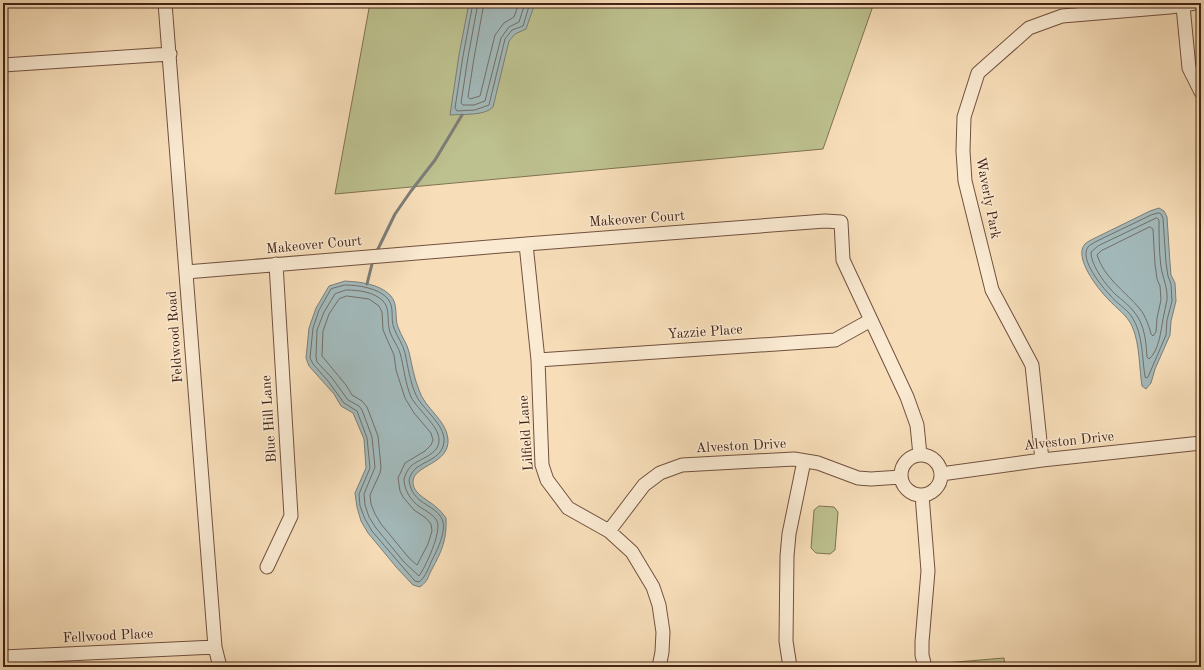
<svg xmlns="http://www.w3.org/2000/svg" width="1204" height="670" font-family="'Old Standard TT',serif">
	<style>
		.green { fill: #bdc18f; stroke: #807252 }
		.water { fill: #a2b9ba; stroke: #7c7d78 }
		.lines { fill: none; stroke-linecap: round; stroke-linejoin: round }
		.shore { stroke: #736e68; stroke-width: 1 }
		.stream { stroke: #7c7d78; stroke-width: 3 }
		.minor-casing { stroke: #71513e; stroke-width: 15 }
		.minor { stroke: #faead2; stroke-width: 13 }
		.labels { text-anchor: middle; dominant-baseline: central; stroke-width: 3; stroke-linejoin: round; paint-order: stroke }
		.street-label { font-size: 14px; fill: #442215; stroke: #faead2 }
	</style>
	<rect width="100%" height="100%" fill="#f7deb9"/>
	<filter id="stains"><feTurbulence type="fractalNoise" baseFrequency=".005" numOctaves="4"/><feColorMatrix values="0 0 0 0 .2 0 0 0 0 .09 0 0 0 0 .02 0 0 0 .5 -.17"/></filter>
	<radialGradient id="worn" r=".72"><stop offset=".6" stop-color="#630" stop-opacity="0"/><stop offset="1" stop-color="#630" stop-opacity=".3"/></radialGradient>
	<!-- green -->
	<path class="green" d="M 370,3 L 874,3 L 823,149 L 335,194 Z
		M 819,506 L 834,507 L 838,512 L 835,550 L 830,554 L 816,553 L 811,548 L 814,510 Z
		M 1004,658 L 1005,667 L 897,667 Z"/>
	<!-- water -->
	<path class="water" d="M 469,3 L 535,3 L 526,29 L 515,34 L 509,41 L 493,107 C 485,116 462,114 450,115 L 459,55 Z
		M 1159,208 L 1164,211 L 1167,217 L 1170,263 L 1171,275 L 1175,283 L 1176,301 L 1171,321 L 1170,335 L 1155,369 L 1151,383 L 1146,389 L 1142,386 C 1139,367 1140,344 1132,326 C 1127,315 1116,308 1108,299 C 1098,289 1073,257 1085,244 C 1087,242 1091,240 1093,239 L 1150,211 Z
		M 345,281 C 361,282 379,284 390,295 C 399,304 394,317 398,327 C 401,336 407,343 409,352 C 412,365 414,378 419,390 C 425,409 446,419 448,439 C 450,464 414,465 413,481 C 412,494 429,500 436,507 C 440,510 443,514 446,518 C 447,539 442,551 432,569 C 427,578 429,580 420,587 L 413,585 L 397,568 L 368,533 L 361,521 L 357,507 L 355,493 L 366,468 L 364,439 L 353,413 L 341,406 L 334,394 L 309,366 L 306,358 L 309,328 L 316,308 L 329,286 Z"/>
	<g class="lines">
		<!-- shore -->
		<path class="shore" d="M 473,3 L 463,56 L 455,108 L 457,111 L 475,110 L 489,105 L 505,39 L 512,30 L 523,26 L 530,3
			M 478,3 L 468,57 L 461,103 L 463,105 L 474,105 L 485,101 L 501,38 L 509,27 L 519,22 L 525,3
			M 484,3 L 474,58 L 468,97 L 470,99 L 480,96 L 495,35 L 504,23 L 514,17 L 519,3
			M 1159,213 L 1161,214 L 1163,218 L 1166,263 L 1168,276 L 1171,284 L 1172,301 L 1167,320 L 1166,335 L 1148,377 L 1146,378 L 1145,377 C 1142,357 1143,334 1132,317 C 1127,309 1116,303 1110,295 C 1102,287 1079,259 1088,247 C 1089,245 1093,244 1095,242 L 1151,215 Z
			M 1157,218 L 1159,220 C 1159,236 1159,252 1161,267 C 1163,278 1168,289 1167,300 C 1166,306 1164,313 1163,319 C 1161,330 1159,351 1149,359 L 1147,357 C 1146,342 1145,326 1135,313 C 1130,306 1122,300 1115,294 C 1106,285 1091,266 1091,252 L 1098,246 Z
			M 1150,227 L 1153,229 L 1155,264 L 1157,279 L 1160,286 L 1161,300 L 1157,318 L 1156,332 L 1153,336 L 1151,334 C 1149,326 1145,315 1140,309 C 1125,291 1104,278 1097,255 L 1101,251 Z
			M 345,285 C 358,285 379,288 388,299 C 395,308 390,319 394,328 C 397,337 403,344 405,353 C 408,367 410,382 416,395 C 422,409 445,424 444,441 C 443,458 426,460 415,469 C 412,472 410,476 409,480 C 412,505 434,503 442,519 C 447,529 438,549 433,558 C 429,566 426,577 419,582 L 415,581 L 401,565 L 372,531 L 365,519 L 360,506 L 359,494 L 370,468 L 367,438 L 357,411 L 344,403 L 328,381 L 313,364 L 310,358 L 313,328 L 319,310 L 331,289 Z
			M 346,290 C 359,290 374,292 383,301 C 390,308 387,319 389,328 C 390,336 397,344 400,353 C 404,367 405,383 411,397 C 418,410 439,426 439,440 C 439,455 420,458 411,466 C 408,469 405,475 404,479 C 404,490 411,501 420,507 C 426,511 434,515 437,521 C 442,532 425,568 419,576 L 404,562 L 376,528 L 369,517 L 365,505 L 364,494 L 375,467 L 372,437 L 362,410 L 359,406 L 348,400 L 332,378 L 317,362 L 316,357 L 317,330 L 324,312 L 335,294 Z
			M 347,296 L 369,299 L 379,306 L 382,312 L 383,330 L 394,355 L 396,370 L 405,398 L 414,413 L 431,433 L 433,440 L 431,445 L 425,451 L 405,463 L 398,478 L 400,491 L 403,497 L 414,510 L 426,518 L 431,524 L 432,531 L 428,544 L 417,565 L 409,558 L 381,524 L 375,514 L 371,504 L 370,495 L 380,473 L 381,467 L 378,436 L 367,407 L 362,401 L 352,395 L 346,385 L 322,356 L 323,331 L 329,314 L 339,299 Z"/>
		<!-- stream -->
		<path class="stream" d="M 376,253 L 395,214 L 411,191 L 435,160 L 462,115
			M 367,284 L 372,264"/>
		<!-- minor casing -->
		<g class="minor-casing">
			<path id="minor" d="M 165,3 L 215,647 L 220,667
				M 1183,6 L 1189,68 L 1201,92
				M 3,65 L 170,54
				M 526,244 L 538,360 L 542,465 L 547,480 L 568,508 L 609,531 L 632,552 L 653,587 L 659,605 L 663,632 L 662,652 L 659,667
				M 186,272 L 526,244 L 825,221 L 841,222 L 843,260 L 907,397 L 917,425 L 920,455
				M 538,360 L 835,340 L 871,320
				M901 475a20 20 0 1 1 40 0a20 20 0 1 1-40 0Z
				M 1042,460 L 1032,365 L 992,290 L 965,181 L 963,151 L 964,117 L 978,73 L 1029,28 L 1062,16 L 1170,7 L 1195,3
				M 941,474 L 1042,460 L 1201,443
				M 922,495 L 928,571 L 922,642 L 922,655 L 925,667
				M 609,531 L 644,485 L 660,473 L 682,465 L 794,459 L 818,463 L 858,478 L 871,479 L 901,477
				M 267,567 L 291,516 L 276,264
				M 3,657 L 215,647
				M 790,667 L 786,641 L 787,556 L 789,534 L 804,461"/>
		</g>
		<!-- minor -->
		<use href="#minor" class="minor"/>
	</g>
	<g class="labels">
		<!-- street labels -->
		<g class="street-label">
			<text transform="translate(988 198) rotate(79)">Waverly Park</text>
			<text transform="translate(637 219) rotate(-4)">Makeover Court</text>
			<text transform="translate(314 245) rotate(-5)">Makeover Court</text>
			<text transform="translate(705 332) rotate(-4)">Yazzie Place</text>
			<text transform="translate(175 337) rotate(-94)">Feldwood Road</text>
			<text transform="translate(269 419) rotate(-94)">Blue Hill Lane</text>
			<text transform="translate(526 433) rotate(-94)">Lilfield Lane</text>
			<text transform="translate(1069 441) rotate(-6)">Alveston Drive</text>
			<text transform="translate(741 446) rotate(-3)">Alveston Drive</text>
			<text transform="translate(108 636) rotate(-3)">Fellwood Place</text>
		</g>
	</g>
	<!-- margin -->
	<rect width="1204" height="670" fill="none" stroke="#f7deb9" stroke-width="16"/>
	<rect x="4" y="4" width="1196" height="662" fill="none" stroke="#442215" stroke-width="2"/>
	<rect x="8" y="8" width="1188" height="654" fill="none" stroke="#442215"/>
	<rect width="100%" height="100%" filter="url(#stains)"/>
	<rect width="100%" height="100%" fill="url(#worn)"/>
</svg>
